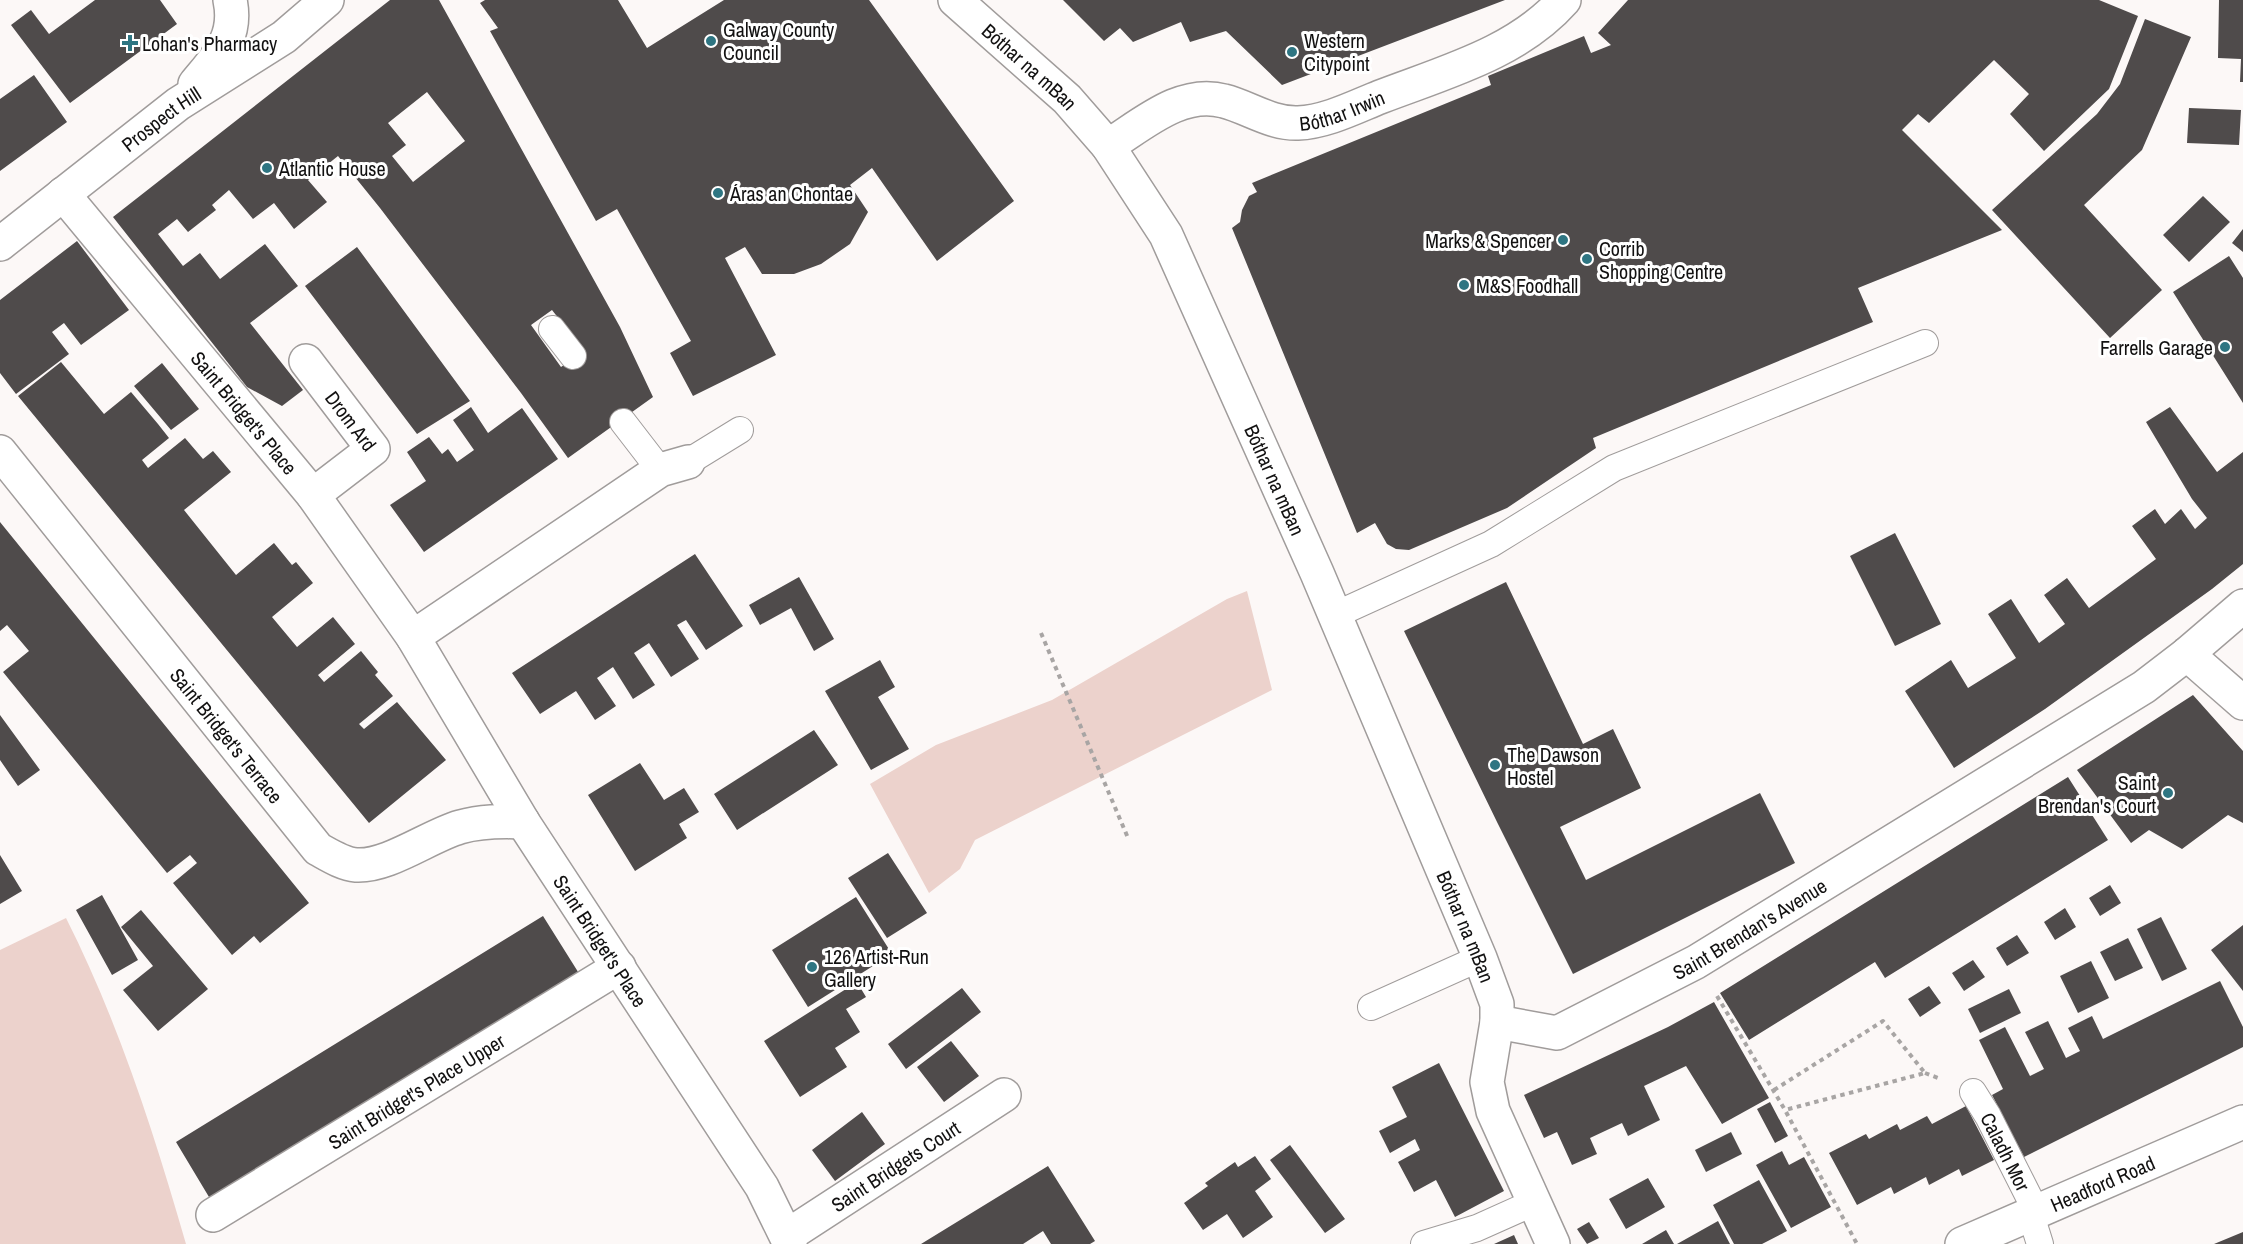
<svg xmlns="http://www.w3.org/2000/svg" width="2243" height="1244" font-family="'Archivo Narrow',sans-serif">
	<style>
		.green { fill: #ecd2cc }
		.building { fill: #4f4b4b; fill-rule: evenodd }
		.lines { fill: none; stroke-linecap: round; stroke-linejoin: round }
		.lane-casing { stroke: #a09c9b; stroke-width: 28 }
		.street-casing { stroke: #a09c9b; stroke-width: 36 }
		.secondary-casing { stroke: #a09c9b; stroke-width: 36 }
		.path { stroke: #a8a5a4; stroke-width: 4; stroke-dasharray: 4.5 4.5; stroke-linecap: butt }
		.lane { stroke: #fff; stroke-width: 26 }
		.street { stroke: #fff; stroke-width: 33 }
		.secondary { stroke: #fff; stroke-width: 33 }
		.poi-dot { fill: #2e7582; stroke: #fff; stroke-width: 2 }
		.labels { text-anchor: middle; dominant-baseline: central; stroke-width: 6; stroke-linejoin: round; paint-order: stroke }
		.poi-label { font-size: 20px; fill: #121111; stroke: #fff; text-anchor: start }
		.street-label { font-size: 20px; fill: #121111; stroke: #fff }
	</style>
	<rect width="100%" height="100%" fill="#fcf8f7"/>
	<!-- green -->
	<path class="green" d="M 1247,591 L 1272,690 L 975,840 L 960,869 L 929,893 L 870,784 L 936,745 L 1052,700 L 1227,599 Z
		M 66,918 C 118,1021 154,1133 186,1244 L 0,1244 L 0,950 Z"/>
	<!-- building -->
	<path class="building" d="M 95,0 L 160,0 L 177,24 L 70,103 L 11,25 L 31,10 L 49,34 Z
		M 390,0 L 439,0 L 620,327 L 653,397 L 568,458 L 521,393 L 380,208 L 338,156 L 308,180 L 327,202 L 294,229 L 274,203 L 253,219 L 229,190 L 212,205 L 216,210 L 188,232 L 177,219 L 158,234 L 183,266 L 200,253 L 220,279 L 265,244 L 298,286 L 250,323 L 303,390 L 282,406 L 247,387 L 113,217 ZM 427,92 L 465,141 L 413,182 L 392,156 L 406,145 L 388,123 ZM 552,310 L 584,351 L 561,367 L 531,325 Z
		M 485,0 L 618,0 L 647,48 L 724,0 L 869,0 L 1014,201 L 937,261 L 872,168 L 850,185 L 868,212 L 850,244 L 821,264 L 794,274 L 762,274 L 745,247 L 725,258 L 776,355 L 693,396 L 670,353 L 691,341 L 617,209 L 596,221 L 490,31 L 498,28 L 480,3 Z
		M 1063,0 L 1505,0 L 1282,85 L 1226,31 L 1190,42 L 1181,22 L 1133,42 L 1120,28 L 1104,41 Z
		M 1628,0 L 2099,0 L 2138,16 L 2109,89 L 2044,151 L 2010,114 L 2029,94 L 1994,60 L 1929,123 L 1918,114 L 1902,130 L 2002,230 L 1858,288 L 1873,322 L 1593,438 L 1596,448 L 1507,508 L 1409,550 L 1396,549 L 1387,544 L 1375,523 L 1357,533 L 1232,228 L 1240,222 L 1242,210 L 1249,196 L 1257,192 L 1252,183 L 1491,85 L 1488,76 L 1584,36 L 1591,53 L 1611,45 L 1598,33 Z
		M 2219,0 L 2243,0 L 2243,82 L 2240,82 L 2241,59 L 2218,58 Z
		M 2145,19 L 2191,37 L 2142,150 L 2084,205 L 2162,290 L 2110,338 L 1992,210 L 2097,114 L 2120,84 Z
		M 34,75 L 67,122 L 0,171 L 0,99 Z
		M 2189,108 L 2241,110 L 2239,145 L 2187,143 Z
		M 2203,196 L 2230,222 L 2189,262 L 2163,235 Z
		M 2243,229 L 2243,252 L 2232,243 Z
		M 77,241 L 129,310 L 81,345 L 64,323 L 52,332 L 69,354 L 16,394 L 0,373 L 0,300 Z
		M 357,247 L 470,401 L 417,434 L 305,286 Z
		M 2229,256 L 2243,278 L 2243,403 L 2173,292 Z
		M 61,362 L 104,414 L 131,392 L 158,424 L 169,438 L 142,460 L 148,468 L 185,438 L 203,459 L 213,451 L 231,472 L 184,510 L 236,575 L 274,543 L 292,565 L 296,562 L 313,583 L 272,617 L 297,647 L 333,617 L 355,644 L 318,675 L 324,682 L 361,651 L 378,672 L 375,675 L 393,696 L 359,724 L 364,729 L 397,702 L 446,760 L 369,823 L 18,396 Z
		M 162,363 L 199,409 L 171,430 L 134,386 Z
		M 471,407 L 488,433 L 522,408 L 558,459 L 424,552 L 390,505 L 426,481 L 407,452 L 429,437 L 442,454 L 448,449 L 457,462 L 474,450 L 453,420 Z
		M 2170,407 L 2217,472 L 2243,452 L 2243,564 L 2212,589 L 2045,709 L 1954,768 L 1905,691 L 1951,660 L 1968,688 L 2013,660 L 2016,658 L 1988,614 L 2011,599 L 2039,643 L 2065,624 L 2044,595 L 2067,578 L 2089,608 L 2156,559 L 2132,526 L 2155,509 L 2165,524 L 2181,509 L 2195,529 L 2207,518 L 2192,499 L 2146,422 Z
		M 0,522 L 309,903 L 260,943 L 254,936 L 232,955 L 173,883 L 197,863 L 190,855 L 167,873 L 3,672 L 29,651 L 7,625 L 0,631 Z
		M 1895,533 L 1941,624 L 1895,646 L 1850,556 Z
		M 695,554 L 743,626 L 706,650 L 686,620 L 677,625 L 699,659 L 671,677 L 649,643 L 634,653 L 655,685 L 633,699 L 613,667 L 597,678 L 616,706 L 595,720 L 576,691 L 540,714 L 512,673 Z
		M 799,577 L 834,639 L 814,651 L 791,608 L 760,625 L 749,605 Z
		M 1506,582 L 1583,744 L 1613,729 L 1641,788 L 1560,827 L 1586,880 L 1760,793 L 1795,863 L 1573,974 L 1498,824 L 1404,631 Z
		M 880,660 L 895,687 L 878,697 L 909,749 L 871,770 L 825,691 Z
		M 2193,695 L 2243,751 L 2243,823 L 2228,815 L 2182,849 L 2149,830 L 2131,843 L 2077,770 Z
		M 0,715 L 40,770 L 18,786 L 0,760 Z
		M 814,730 L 838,765 L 737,830 L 714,794 Z
		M 640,763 L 664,800 L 684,788 L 699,812 L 679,824 L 687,838 L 635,871 L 588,795 Z
		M 2068,777 L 2108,840 L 1885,978 L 1875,962 L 1749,1040 L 1720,993 Z
		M 888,853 L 927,913 L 887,938 L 848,878 Z
		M 0,855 L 22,891 L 0,904 Z
		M 2110,885 L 2121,903 L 2100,916 L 2089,898 Z
		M 102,895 L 138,960 L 112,975 L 76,910 Z
		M 856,897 L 892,954 L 808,1007 L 772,950 Z
		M 2065,908 L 2076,927 L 2055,940 L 2044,922 Z
		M 141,910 L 208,989 L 158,1031 L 123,990 L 153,966 L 121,927 Z
		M 543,916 L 580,975 L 212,1202 L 176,1142 Z
		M 2161,917 L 2187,969 L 2162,981 L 2137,929 Z
		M 2243,925 L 2243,991 L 2211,950 Z
		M 2017,935 L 2029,953 L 2007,966 L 1996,948 Z
		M 2128,938 L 2143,968 L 2115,981 L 2100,952 Z
		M 1973,960 L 1985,977 L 1964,991 L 1952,973 Z
		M 2091,961 L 2109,998 L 2078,1013 L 2060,976 Z
		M 2220,981 L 2243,1027 L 2243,1047 L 2024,1157 L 1992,1095 L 2003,1089 L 1979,1040 L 2005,1027 L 2030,1076 L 2044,1069 L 2025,1032 L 2048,1021 L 2066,1058 L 2080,1051 L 2068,1028 L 2092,1016 L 2103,1039 Z
		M 857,982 L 866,997 L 846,1009 L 860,1032 L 835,1048 L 847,1067 L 800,1097 L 764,1041 Z
		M 1929,986 L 1941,1003 L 1920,1017 L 1908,999 Z
		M 962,988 L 981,1012 L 906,1069 L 888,1044 Z
		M 2009,989 L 2021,1013 L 1980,1033 L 1968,1009 Z
		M 1714,1002 L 1769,1098 L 1722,1124 L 1686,1066 L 1644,1086 L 1660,1120 L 1628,1136 L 1622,1123 L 1590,1138 L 1597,1154 L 1572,1165 L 1557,1132 L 1544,1138 L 1524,1095 L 1668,1027 Z
		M 951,1041 L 979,1076 L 944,1102 L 917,1067 Z
		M 1439,1063 L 1504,1191 L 1455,1217 L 1436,1180 L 1414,1192 L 1398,1162 L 1420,1150 L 1415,1139 L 1390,1153 L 1379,1131 L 1407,1117 L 1392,1087 Z
		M 1770,1102 L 1788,1136 L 1775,1143 L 1757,1109 Z
		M 1966,1106 L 1994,1160 L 1962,1176 L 1959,1169 L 1929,1185 L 1926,1177 L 1894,1194 L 1891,1187 L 1857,1205 L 1829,1153 L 1866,1134 L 1869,1139 L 1897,1124 L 1900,1130 L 1927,1116 L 1932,1124 Z
		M 862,1112 L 885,1144 L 835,1181 L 812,1150 Z
		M 1731,1132 L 1742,1154 L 1706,1172 L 1695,1150 Z
		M 1290,1145 L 1345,1219 L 1325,1233 L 1270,1160 Z
		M 1782,1151 L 1789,1165 L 1804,1157 L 1831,1207 L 1791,1228 L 1756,1165 Z
		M 1255,1156 L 1271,1179 L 1255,1191 L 1273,1217 L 1243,1238 L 1227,1214 L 1203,1230 L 1184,1203 L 1208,1186 L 1205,1183 L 1235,1162 L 1238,1167 Z
		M 1048,1166 L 1095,1241 L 1090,1244 L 1051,1244 L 1043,1231 L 1023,1244 L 921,1244 Z
		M 1648,1178 L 1665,1207 L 1626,1229 L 1609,1199 Z
		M 1759,1180 L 1787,1231 L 1762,1244 L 1734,1244 L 1713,1205 Z
		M 1718,1221 L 1730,1244 L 1677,1244 Z
		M 1589,1222 L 1599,1238 L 1587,1244 L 1577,1229 Z
		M 1666,1230 L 1674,1244 L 1642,1244 Z
		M 2243,1232 L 2243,1244 L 2214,1244 Z
		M 1514,1235 L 1518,1244 L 1494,1244 Z"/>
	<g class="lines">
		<!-- lane casing -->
		<g class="lane-casing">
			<g id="lane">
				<path d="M 552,329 L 573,356"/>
				<path d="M 623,422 L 660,470"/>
				<path d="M 688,462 L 740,430"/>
				<path d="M 1335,615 L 1491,544 L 1614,468 L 1925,343"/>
				<path d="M 1371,1007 L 1480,958"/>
				<path id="s1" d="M 1973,1092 L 1988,1116 L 2037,1213"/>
				<path d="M 2031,1215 L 2040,1244"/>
				<path d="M 1424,1244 L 1477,1228 L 1535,1202"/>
			</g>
		</g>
		<!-- street casing -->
		<g class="street-casing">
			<g id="street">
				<path id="s2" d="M 955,0 L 1067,99 L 1108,146 L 1166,235 L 1317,573 L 1480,958 L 1497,1004 L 1497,1022 L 1487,1082 L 1493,1111 L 1553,1244"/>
				<path id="s3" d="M 1108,146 C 1142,125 1181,89 1224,101 C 1248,107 1271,124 1298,123 C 1326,122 1355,107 1380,97 C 1445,72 1517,53 1564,0"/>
				<path id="s4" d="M 63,194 L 313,495 L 413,637 L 523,822 L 762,1187 L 790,1244"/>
				<path id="s5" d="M 306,361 L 373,449 L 313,495"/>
				<path id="s6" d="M 0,452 L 318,849 C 329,855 343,864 356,865 C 388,867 429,836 460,827 C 481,821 501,821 523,822"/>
				<path d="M 413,637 L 660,470 L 688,462"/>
				<path d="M 2187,654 L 2243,703"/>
				<path id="s7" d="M 1497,1022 L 1557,1033 L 1696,962 L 2144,687 L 2187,654 L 2243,606"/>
				<path id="s8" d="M 213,1215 L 619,967"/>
				<path id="s9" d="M 787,1236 L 1004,1095"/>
			</g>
		</g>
		<!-- secondary casing -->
		<g class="secondary-casing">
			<g id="secondary">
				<path d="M 195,84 C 217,57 238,38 230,0"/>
				<path id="s10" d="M 0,244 L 178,104 L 284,37 L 327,0"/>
				<path id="s11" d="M 1962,1244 L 2243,1122"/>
			</g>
		</g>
		<!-- path -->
		<path class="path" d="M 1041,633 L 1128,838
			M 1717,996 L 1785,1110 L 1857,1244
			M 1925,1073 L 1938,1078
			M 1774,1090 L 1883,1021 L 1925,1073 L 1785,1110"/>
		<!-- lane -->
		<use href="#lane" class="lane"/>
		<!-- street -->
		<use href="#street" class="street"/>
		<!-- secondary -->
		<use href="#secondary" class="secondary"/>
	</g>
	<!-- markers -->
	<g class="poi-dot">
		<circle cx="711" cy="41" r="6"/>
		<path d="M127 34h6v6h6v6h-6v6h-6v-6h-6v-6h6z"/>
		<circle cx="1292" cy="52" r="6"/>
		<circle cx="267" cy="168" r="6"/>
		<circle cx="718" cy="193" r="6"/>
		<circle cx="1563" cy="240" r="6"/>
		<circle cx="1587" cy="259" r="6"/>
		<circle cx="1464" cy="285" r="6"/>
		<circle cx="2225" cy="347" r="6"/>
		<circle cx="1495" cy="765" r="6"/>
		<circle cx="2168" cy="793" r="6"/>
		<circle cx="812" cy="967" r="6"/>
	</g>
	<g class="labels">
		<!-- poi labels -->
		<g class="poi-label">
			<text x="723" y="29">Galway County<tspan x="723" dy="23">Council</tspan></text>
			<text x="1304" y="40">Western<tspan x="1304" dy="23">Citypoint</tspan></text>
			<text x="142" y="43">Lohan's Pharmacy</text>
			<text x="279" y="168">Atlantic House</text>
			<text x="730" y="193">Áras an Chontae</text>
			<text x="1551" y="240" text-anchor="end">Marks &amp; Spencer</text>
			<text x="1599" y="248">Corrib<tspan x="1599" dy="23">Shopping Centre</tspan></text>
			<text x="1476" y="285">M&amp;S Foodhall</text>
			<text x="2213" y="347" text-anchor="end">Farrells Garage</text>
			<text x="1507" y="754">The Dawson<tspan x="1507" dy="23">Hostel</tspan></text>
			<text x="2156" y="782" text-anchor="end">Saint<tspan x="2156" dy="23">Brendan's Court</tspan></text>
			<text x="824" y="956">126 Artist-Run<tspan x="824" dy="23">Gallery</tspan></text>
		</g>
		<!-- street labels -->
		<g class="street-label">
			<text stroke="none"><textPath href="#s2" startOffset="100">Bóthar na mBan</textPath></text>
			<text stroke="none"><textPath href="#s3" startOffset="252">Bóthar Irwin</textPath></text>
			<text stroke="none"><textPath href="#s10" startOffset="204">Prospect Hill</textPath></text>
			<text stroke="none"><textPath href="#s4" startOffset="284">Saint Bridget's Place</textPath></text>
			<text stroke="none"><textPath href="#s5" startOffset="75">Drom Ard</textPath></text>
			<text stroke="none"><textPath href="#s2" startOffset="586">Bóthar na mBan</textPath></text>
			<text stroke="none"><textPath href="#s6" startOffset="363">Saint Bridget's Terrace</textPath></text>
			<text stroke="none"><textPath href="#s2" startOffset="1072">Bóthar na mBan</textPath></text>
			<text stroke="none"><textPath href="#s7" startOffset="280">Saint Brendan's Avenue</textPath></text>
			<text stroke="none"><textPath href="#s4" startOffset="922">Saint Bridget's Place</textPath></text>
			<text stroke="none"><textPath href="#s8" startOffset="238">Saint Bridget's Place Upper</textPath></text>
			<text stroke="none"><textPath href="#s1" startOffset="68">Caladh Mor</textPath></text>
			<text stroke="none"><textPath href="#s9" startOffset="129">Saint Bridgets Court</textPath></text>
			<text stroke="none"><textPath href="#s11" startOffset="153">Headford Road</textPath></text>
		</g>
	</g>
</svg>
